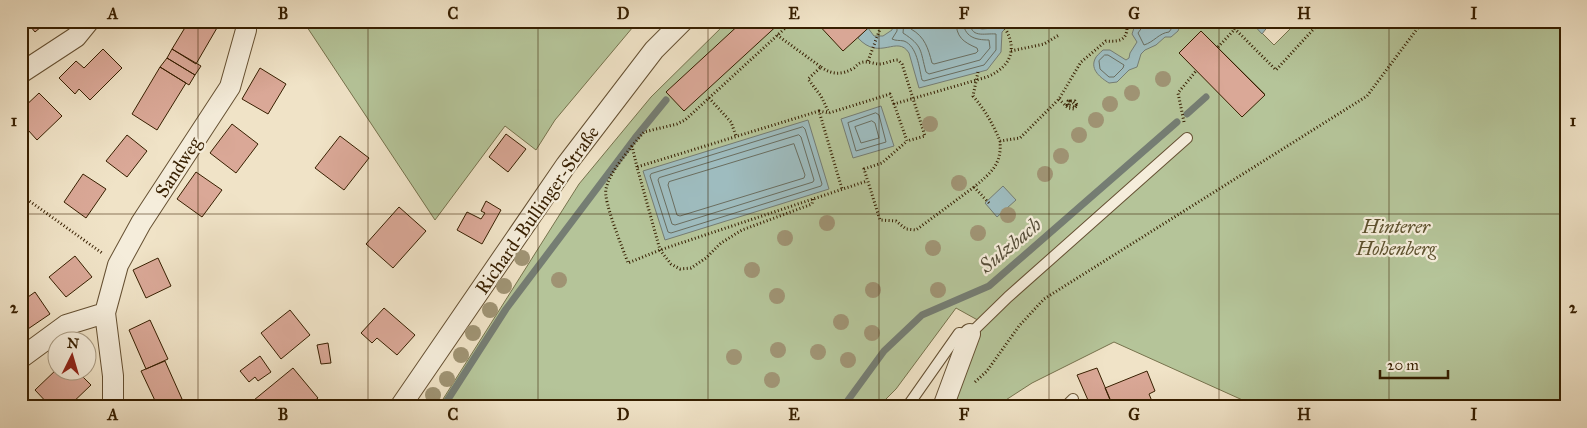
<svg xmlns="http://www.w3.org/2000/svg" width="1587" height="428" font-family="'IM FELL Great Primer',serif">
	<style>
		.green { fill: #b5c499; stroke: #76724c; fill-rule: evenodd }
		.water { fill: #9ebcbf; stroke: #757d73 }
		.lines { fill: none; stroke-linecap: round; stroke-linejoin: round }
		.shore { stroke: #6a6e60; stroke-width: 1 }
		.stream { stroke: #757d73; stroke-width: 7 }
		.building { fill: #daa897; stroke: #371f00 }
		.lane-casing { stroke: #655032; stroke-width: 12 }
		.street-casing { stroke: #655032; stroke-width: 22 }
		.path { stroke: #371f00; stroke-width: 3; stroke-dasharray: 1 2.5; stroke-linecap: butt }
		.lane { stroke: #f5eddb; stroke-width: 10 }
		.street { stroke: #f5eddb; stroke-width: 20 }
		.tree { fill: #9f9373 }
		.grid { fill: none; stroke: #371f00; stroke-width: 1; stroke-opacity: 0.55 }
		.labels { text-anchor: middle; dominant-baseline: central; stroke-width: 4.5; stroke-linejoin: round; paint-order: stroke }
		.street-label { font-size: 19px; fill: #371f00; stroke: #f5eddb }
		.park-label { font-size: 19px; font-style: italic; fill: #5d512e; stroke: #f5eddb }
		.water-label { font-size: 20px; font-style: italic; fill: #564e39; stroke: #f5eddb }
		.neatline { fill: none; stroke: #371f00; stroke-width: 2 }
		.grid-label { font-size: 16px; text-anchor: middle; font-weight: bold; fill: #371f00 }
	</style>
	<rect width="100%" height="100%" fill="#f0e3c7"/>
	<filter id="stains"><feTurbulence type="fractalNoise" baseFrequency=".004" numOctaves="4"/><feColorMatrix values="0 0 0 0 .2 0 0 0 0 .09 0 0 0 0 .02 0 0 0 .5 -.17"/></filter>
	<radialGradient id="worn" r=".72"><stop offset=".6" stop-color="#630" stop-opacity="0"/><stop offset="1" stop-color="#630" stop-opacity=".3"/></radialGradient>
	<!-- green -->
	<path class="green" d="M 303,21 L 638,21 L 555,120 L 536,150 L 505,126 L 435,220 Z
		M 728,21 L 1250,21 L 1274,45 L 1298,21 L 1566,21 L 1566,407 L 1258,407 L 1114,342 L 1032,383 L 995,407 L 937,407 L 983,323 L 956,308 L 896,389 L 878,407 L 438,407 L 579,184 L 651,97 ZM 1201,31 L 1265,94 L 1243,116 L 1179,53 Z"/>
	<!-- water -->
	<path class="water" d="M 893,21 L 974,21 L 975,27 L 982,29 L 993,28 L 1002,21 L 1035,21 C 1026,28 1020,28 1010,24 L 1002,32 L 1001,52 L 987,70 L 919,88 L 909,53 C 897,34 880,62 858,38 L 868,28 L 874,36 L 883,36 L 892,30 Z
		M 1143,21 L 1182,21 L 1178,31 L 1171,37 L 1165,37 L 1156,45 L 1145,50 L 1141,54 L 1137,67 L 1129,70 L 1117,82 L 1109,83 C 1101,78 1090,70 1095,59 C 1096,56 1100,53 1103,50 L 1110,50 L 1126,60 L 1129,58 L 1130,53 L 1137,42 L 1132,34 L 1134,28 Z
		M 1250,21 L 1272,21 L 1262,34 Z
		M 881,106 L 894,146 L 853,158 L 841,119 Z
		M 808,120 L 829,189 L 665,240 L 643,171 Z
		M 1003,186 L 1016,200 L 997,217 L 985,203 Z"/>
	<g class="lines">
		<!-- shore -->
		<path class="shore" d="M 897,21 L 897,31 L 892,39 C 896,41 899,40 904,41 C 917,46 919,67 922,80 L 924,81 L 984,65 L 996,50 L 996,34 C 984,33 970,39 970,21
			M 904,21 L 903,33 C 923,46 920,50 926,72 L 929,74 L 980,60 L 990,48 L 989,40 C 975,40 964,37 963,21
			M 911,21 L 911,29 C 925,37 928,48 932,63 L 934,64 L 976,53 L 978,51 L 977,48 C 963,42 956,37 956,21
			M 1144,21 L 1143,26 L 1138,33 L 1144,45 C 1154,42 1159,33 1169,32 L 1177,21
			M 1105,55 L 1108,55 L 1124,65 L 1123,68 L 1114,77 L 1109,77 L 1100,69 L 1099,61 Z
			M 876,113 L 879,115 L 886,142 L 856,151 L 848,123 Z
			M 872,121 L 875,123 L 879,138 L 861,143 L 855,127 Z
			M 803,127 L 805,129 L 822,184 L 821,186 L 671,233 L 668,232 L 650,176 L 651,174 Z
			M 799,135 L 801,137 L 814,180 L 813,182 L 675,225 L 672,224 L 658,180 L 659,178 Z
			M 794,144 L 805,175 L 804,178 L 680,216 L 677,215 L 668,185 L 669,182 Z"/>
		<!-- stream -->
		<path class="stream" d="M 1187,114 L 1206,97
			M 443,407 L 506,309 L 635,138 L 666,100
			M 843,407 L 884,351 L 922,315 L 989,286 L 1177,122"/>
	</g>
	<!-- building -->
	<path class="building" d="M 26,21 L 48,21 L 35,32 Z
		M 189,21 L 221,21 L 196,64 L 172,49 Z
		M 743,21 L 782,21 L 684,111 L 666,92 Z
		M 815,21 L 876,21 L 843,51 Z
		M 1201,31 L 1265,95 L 1242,117 L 1179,53 Z
		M 103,49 L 122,68 L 90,100 L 79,89 L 75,94 L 59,78 L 76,61 L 84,68 Z
		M 172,49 L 201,66 L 195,75 L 167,58 Z
		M 167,58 L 195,75 L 189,85 L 160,67 Z
		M 160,67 L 186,83 L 157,130 L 132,114 Z
		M 260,68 L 286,84 L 268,114 L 242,99 Z
		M 39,93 L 62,116 L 37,140 L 28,130 L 26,133 L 21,128 L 21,110 Z
		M 232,124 L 258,144 L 236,173 L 210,153 Z
		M 506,134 L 526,149 L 508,172 L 489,157 Z
		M 127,135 L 147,151 L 127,177 L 106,161 Z
		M 340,136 L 369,158 L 344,190 L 315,168 Z
		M 196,172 L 222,190 L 202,217 L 177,199 Z
		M 83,174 L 106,189 L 86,218 L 64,202 Z
		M 486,201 L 501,210 L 482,244 L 457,230 L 467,212 L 481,219 L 485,213 L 481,211 Z
		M 399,207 L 426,231 L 393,268 L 366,244 Z
		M 75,256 L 92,277 L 66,297 L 49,277 Z
		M 158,258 L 171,286 L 146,298 L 133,270 Z
		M 35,292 L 50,314 L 25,331 L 21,326 L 21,302 Z
		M 384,308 L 415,335 L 397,355 L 377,338 L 372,343 L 361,333 Z
		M 290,310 L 310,335 L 281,359 L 261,333 Z
		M 150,320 L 168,359 L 146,369 L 129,330 Z
		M 328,343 L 331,363 L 321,364 L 317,345 Z
		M 260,356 L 271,372 L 258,381 L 255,377 L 249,382 L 240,371 Z
		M 165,361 L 182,399 L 165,407 L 158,407 L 141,371 Z
		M 58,368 L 58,370 L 76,370 L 91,385 L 68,407 L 51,407 L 35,390 Z
		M 293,368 L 318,398 L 307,407 L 260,407 L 254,400 Z
		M 1097,368 L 1110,399 L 1091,407 L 1077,375 Z
		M 1147,371 L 1155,391 L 1149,394 L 1154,406 L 1113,407 L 1105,388 Z"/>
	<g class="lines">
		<!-- lane casing -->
		<g class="lane-casing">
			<path id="lane" d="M 907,407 L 959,333 L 970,334 L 1008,297 L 1187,138
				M 1065,407 L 1073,399"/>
		</g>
		<!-- street casing -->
		<g class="street-casing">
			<path id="street" d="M 21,73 L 76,37 L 89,21
				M 21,358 L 66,325 L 105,313
				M 113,407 L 113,376 L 105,313 L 118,265 L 141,223 L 230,87 L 246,30 L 246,21
				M 400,407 L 566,165 L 654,50 L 683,21
				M 943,407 L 970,334"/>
		</g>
		<!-- path -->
		<path class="path" d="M 1227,21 L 1276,70 L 1321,21
			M 777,35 L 821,67 L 808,79 L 821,96 L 829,113
			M 1218,47 L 1235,29
			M 1011,51 L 1044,44 L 1059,35
			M 868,61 L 883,21
			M 821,67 C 832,75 842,75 854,68 C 856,66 858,64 860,63 C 867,60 873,64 879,64 C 886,64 891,60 898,60 L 902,64 L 925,136 L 907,141
			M 978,72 L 973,96 C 985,110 993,124 1000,141 L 1020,138 L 1059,99 L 1081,62 L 1106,41 C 1123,42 1128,39 1127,21
			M 709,98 L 731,122 L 736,136
			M 1059,99 L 1068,108 L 1074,109 L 1077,105 L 1075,101 L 1068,101 L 1067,105 L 1074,107 L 1076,105 L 1070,101 L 1069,105 L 1071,105
			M 819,111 L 829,113 L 890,94 L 894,104
			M 1184,122 L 1178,93 L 1196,71
			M 632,146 C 623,158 609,174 606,189 C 603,201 623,249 628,263 L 660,250 L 867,181
			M 637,167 L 632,146 L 644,132 L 677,124 L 685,120 L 793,21
			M 974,187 L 916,230 L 906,229 L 896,221 L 880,220 L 864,169 L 882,163 L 907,141 L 894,104 L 987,77 C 1015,65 1018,44 1000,21
			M 21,195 L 102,253
			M 813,199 L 812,204 L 742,230 L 721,243 L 706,258 L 691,268 L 680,269 L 671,264 L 660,250 L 637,167 L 819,111 L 842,189
			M 989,203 L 974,187 C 991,173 1002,164 1000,141
			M 975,382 L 987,371 L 1019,326 L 1044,299 L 1367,96 L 1423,21"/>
		<!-- lane -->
		<use href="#lane" class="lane"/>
		<!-- street -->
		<use href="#street" class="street"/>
	</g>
	<!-- trees -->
	<g class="tree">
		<circle cx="1163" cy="79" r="8"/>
		<circle cx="1132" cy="93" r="8"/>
		<circle cx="1110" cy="104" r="8"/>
		<circle cx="1096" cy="120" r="8"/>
		<circle cx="930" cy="124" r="8"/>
		<circle cx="1079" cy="135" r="8"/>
		<circle cx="1061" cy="156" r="8"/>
		<circle cx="1045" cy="174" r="8"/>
		<circle cx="959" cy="183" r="8"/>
		<circle cx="1008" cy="215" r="8"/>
		<circle cx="827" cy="223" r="8"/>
		<circle cx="978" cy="233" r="8"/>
		<circle cx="785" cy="238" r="8"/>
		<circle cx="933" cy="248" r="8"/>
		<circle cx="522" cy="258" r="8"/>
		<circle cx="752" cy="270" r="8"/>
		<circle cx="559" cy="280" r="8"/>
		<circle cx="504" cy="286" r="8"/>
		<circle cx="873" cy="290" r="8"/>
		<circle cx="938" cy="290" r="8"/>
		<circle cx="777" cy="296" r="8"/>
		<circle cx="490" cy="310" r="8"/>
		<circle cx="841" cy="322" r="8"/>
		<circle cx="473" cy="333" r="8"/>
		<circle cx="872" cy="333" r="8"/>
		<circle cx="778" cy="350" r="8"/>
		<circle cx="818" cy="352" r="8"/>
		<circle cx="461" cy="355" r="8"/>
		<circle cx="734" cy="357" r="8"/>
		<circle cx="848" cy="360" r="8"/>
		<circle cx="447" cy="379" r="8"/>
		<circle cx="772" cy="380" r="8"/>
		<circle cx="433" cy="395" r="8"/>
	</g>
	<!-- grid -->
	<path class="grid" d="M 198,21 L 198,407M 368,21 L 368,407M 538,21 L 538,407M 708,21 L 708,407M 879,21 L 879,407M 1049,21 L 1049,407M 1219,21 L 1219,407M 1389,21 L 1389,407M 21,214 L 1566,214"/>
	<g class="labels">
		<!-- street labels -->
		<g class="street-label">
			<text transform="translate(178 167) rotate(-57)">Sandweg</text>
			<text transform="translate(537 210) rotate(-55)">Richard-Bullinger-Straße</text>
		</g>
		<!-- park labels -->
		<g class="park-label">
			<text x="1396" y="226">Hinterer<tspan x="1396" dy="22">Hohenberg</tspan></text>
		</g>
		<!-- water labels -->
		<g class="water-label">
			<text transform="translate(1010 245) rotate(-40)">Sulzbach</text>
		</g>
	</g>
	<!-- margin -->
	<rect width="1587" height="428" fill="none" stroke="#f0e3c7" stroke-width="55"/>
	<!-- north arrow -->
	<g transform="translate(72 356) rotate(5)"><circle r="24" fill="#f5eddb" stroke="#a99b83"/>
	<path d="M0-4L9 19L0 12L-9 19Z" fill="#8f2418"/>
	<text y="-8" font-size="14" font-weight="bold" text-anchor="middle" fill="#371f00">N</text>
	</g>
	<!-- scale -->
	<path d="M1380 370v8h68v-8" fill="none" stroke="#371f00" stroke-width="2.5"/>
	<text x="1387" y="370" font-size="15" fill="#371f00" stroke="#f5eddb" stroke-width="4" paint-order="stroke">20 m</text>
	<rect x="28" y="28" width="1532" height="372" class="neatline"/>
	<g class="grid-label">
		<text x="113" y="19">A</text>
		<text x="283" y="19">B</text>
		<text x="453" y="19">C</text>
		<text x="623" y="19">D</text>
		<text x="794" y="19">E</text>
		<text x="964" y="19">F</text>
		<text x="1134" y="19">G</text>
		<text x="1304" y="19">H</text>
		<text x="1474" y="19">I</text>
		<text x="14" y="126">1</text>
		<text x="1573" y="126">1</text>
		<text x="14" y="313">2</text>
		<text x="1573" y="313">2</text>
		<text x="113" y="420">A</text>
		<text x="283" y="420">B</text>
		<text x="453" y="420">C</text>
		<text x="623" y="420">D</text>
		<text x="794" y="420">E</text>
		<text x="964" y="420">F</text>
		<text x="1134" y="420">G</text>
		<text x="1304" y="420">H</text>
		<text x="1474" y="420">I</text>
	</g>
	<rect width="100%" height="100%" filter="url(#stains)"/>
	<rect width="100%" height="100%" fill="url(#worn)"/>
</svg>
